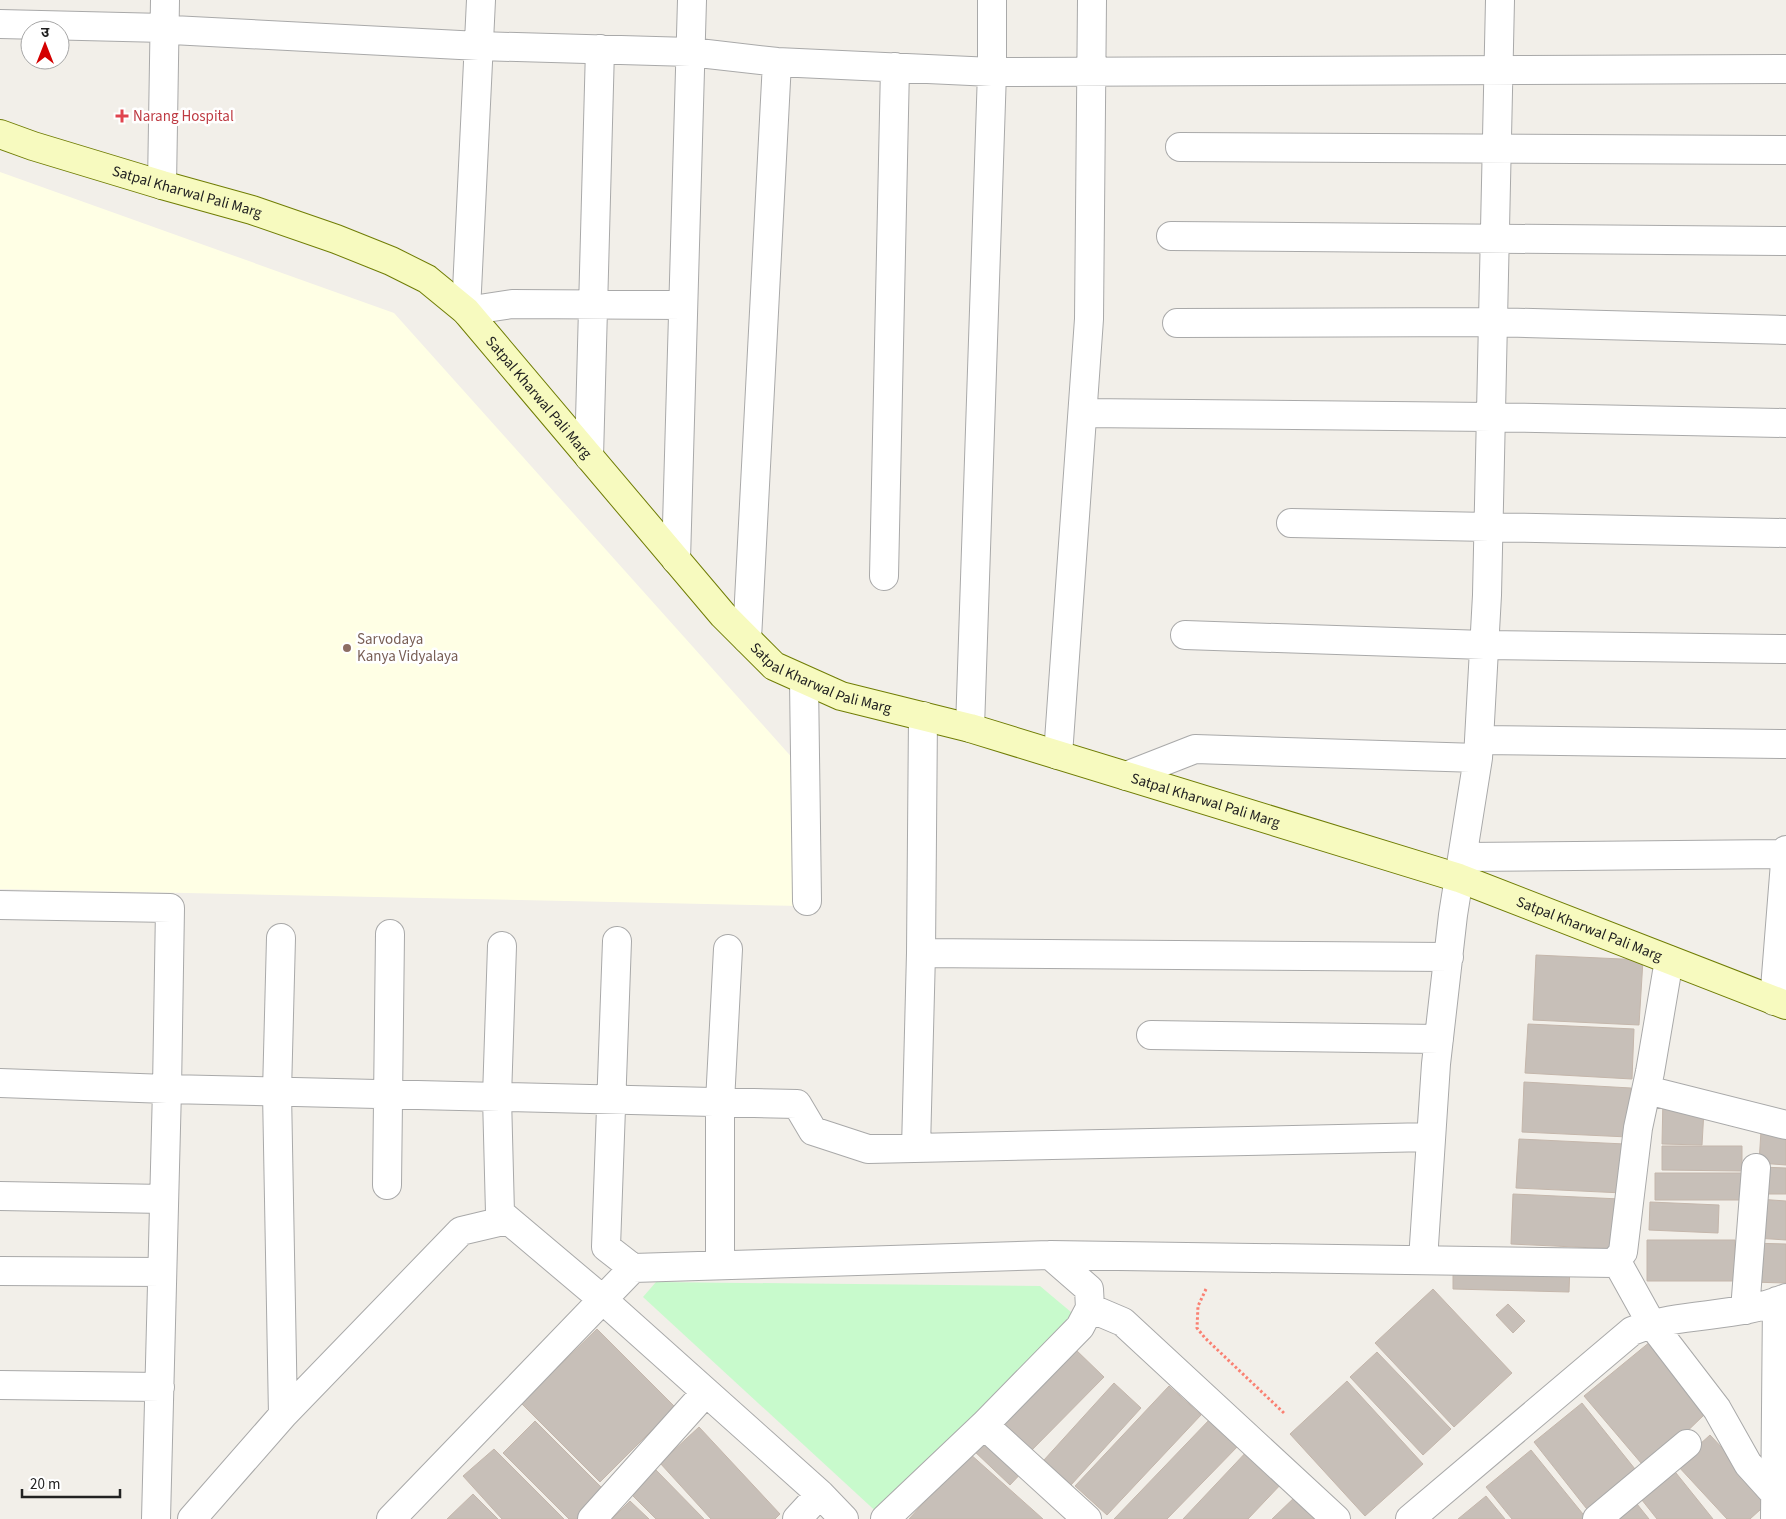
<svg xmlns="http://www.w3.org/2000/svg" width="1786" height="1519" font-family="'Source Sans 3','Noto Sans Devanagari',sans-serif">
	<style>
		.education { fill: #ffffe5 }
		.park { fill: #c8facc }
		.building { fill: #c7bfb8; stroke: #c4b6ab }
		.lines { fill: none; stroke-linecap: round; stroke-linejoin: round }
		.street-casing { stroke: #a9a9a9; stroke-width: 30 }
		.secondary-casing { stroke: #707d05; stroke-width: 30 }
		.path { stroke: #fa8072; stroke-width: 3; stroke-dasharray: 2.5 2.5; stroke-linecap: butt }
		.street { stroke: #fff; stroke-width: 28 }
		.secondary { stroke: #f7fabf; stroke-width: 28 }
		.health-dot { fill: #e0444e; stroke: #fff; stroke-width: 2 }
		.education-dot { fill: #8d6e63; stroke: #fff; stroke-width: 2 }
		.labels { text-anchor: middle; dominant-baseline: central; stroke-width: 5; stroke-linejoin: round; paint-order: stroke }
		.health-label { font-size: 15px; fill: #be3a42; stroke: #fff; text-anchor: start }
		.street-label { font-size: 15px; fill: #222; stroke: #fff }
		.education-label { font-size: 15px; fill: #785e54; stroke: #fff; text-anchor: start }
	</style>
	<rect width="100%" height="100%" fill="#f2efe9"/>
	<!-- education -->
	<path class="education" d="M 0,172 L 394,313 L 804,771 L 802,906 L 0,889 Z"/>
	<!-- park -->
	<path class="park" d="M 656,1282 L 1040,1286 L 1084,1323 L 882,1517 L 643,1297 Z"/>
	<!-- building -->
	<path class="building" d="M 1536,955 L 1643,960 L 1639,1025 L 1533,1020 Z
		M 1528,1024 L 1634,1029 L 1632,1079 L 1525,1073 Z
		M 1524,1082 L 1631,1088 L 1628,1137 L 1522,1132 Z
		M 1663,1097 L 1704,1110 L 1702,1145 L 1662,1144 Z
		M 1761,1131 L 1786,1136 L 1786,1165 L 1759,1163 Z
		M 1519,1139 L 1625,1144 L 1623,1193 L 1516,1188 Z
		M 1662,1146 L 1742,1146 L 1742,1171 L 1662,1170 Z
		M 1761,1167 L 1786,1168 L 1786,1194 L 1761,1194 Z
		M 1655,1173 L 1751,1173 L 1751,1200 L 1655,1200 Z
		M 1513,1194 L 1620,1199 L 1617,1249 L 1511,1244 Z
		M 1758,1199 L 1786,1201 L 1786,1240 L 1756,1238 Z
		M 1650,1202 L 1719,1205 L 1718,1233 L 1649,1230 Z
		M 1647,1240 L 1735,1240 L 1735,1281 L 1647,1281 Z
		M 1750,1243 L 1786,1244 L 1786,1283 L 1749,1282 Z
		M 1453,1261 L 1570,1264 L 1569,1292 L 1453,1289 Z
		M 1433,1289 L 1512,1373 L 1454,1427 L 1375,1343 Z
		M 1508,1304 L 1525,1321 L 1513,1333 L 1496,1315 Z
		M 597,1329 L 675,1407 L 600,1482 L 521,1403 Z
		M 1656,1337 L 1704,1415 L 1647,1470 L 1584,1396 Z
		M 1074,1348 L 1104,1377 L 1025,1457 L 995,1428 Z
		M 1377,1352 L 1451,1429 L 1423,1455 L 1350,1377 Z
		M 1347,1381 L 1423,1464 L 1365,1516 L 1290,1434 Z
		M 1114,1383 L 1141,1408 L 1071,1485 L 1044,1460 Z
		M 1169,1386 L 1201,1415 L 1107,1515 L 1075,1486 Z
		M 1582,1403 L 1639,1474 L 1590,1513 L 1534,1442 Z
		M 1211,1418 L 1239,1445 L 1167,1519 L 1114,1519 Z
		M 535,1421 L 609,1495 L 585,1519 L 569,1519 L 503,1453 Z
		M 699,1427 L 780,1514 L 775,1519 L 711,1519 L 660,1463 Z
		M 990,1433 L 1026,1468 L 1010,1485 L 973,1450 Z
		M 1710,1435 L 1771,1500 L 1750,1519 L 1727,1519 L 1677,1465 Z
		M 1250,1448 L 1284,1481 L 1248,1519 L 1183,1519 Z
		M 494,1449 L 564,1519 L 502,1519 L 463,1476 Z
		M 1531,1450 L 1587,1519 L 1512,1519 L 1486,1487 Z
		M 969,1453 L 1043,1519 L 909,1519 Z
		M 1672,1468 L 1713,1519 L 1657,1519 L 1638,1495 Z
		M 655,1469 L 704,1519 L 656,1519 L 630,1493 Z
		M 473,1494 L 498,1519 L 447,1519 Z
		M 1297,1495 L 1321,1519 L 1272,1519 Z
		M 1486,1496 L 1505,1519 L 1458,1519 Z
		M 1633,1499 L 1649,1519 L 1607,1519 Z
		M 630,1501 L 649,1519 L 612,1519 Z"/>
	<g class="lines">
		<!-- street casing -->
		<g class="street-casing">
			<path id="street" d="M 481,0 L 466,311 L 512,304 L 683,305
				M 0,24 L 164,28 L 172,30 L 479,46 L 690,52 L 777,62 L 992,72 L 1786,69
				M 1180,147 L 1786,150
				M 162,185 L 165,0
				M 1171,236 L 1786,241
				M 1177,323 L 1492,322 L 1786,330
				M 1083,413 L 1490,417 L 1786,423
				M 589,457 L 600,49
				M 1291,523 L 1786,533
				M 676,560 L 692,0
				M 884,576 L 895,67
				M 1185,635 L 1484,645 L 1786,649
				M 747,639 L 777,62
				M 804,681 L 807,901
				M 970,728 L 992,72 L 992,0
				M 1479,740 L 1786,744
				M 1058,755 L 1089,319 L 1092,0
				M 1126,776 L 1195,749 L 1478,758
				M 1463,857 L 1786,854
				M 0,905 L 170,908 L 167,1089 L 156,1519
				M 281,938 L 277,1092 L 283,1415
				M 617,941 L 606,1247 L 633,1268
				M 502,946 L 497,1097 L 500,1213 L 602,1299 L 820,1494 L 844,1519
				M 921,953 L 1449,957
				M 1774,1001 L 1786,850
				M 1151,1035 L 1439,1039
				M 0,1083 L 167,1089 L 797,1104 L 813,1131 L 868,1149 L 1431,1137
				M 1647,1090 L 1786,1125
				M 916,1148 L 921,953 L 923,716
				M 387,1185 L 390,934
				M 0,1196 L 164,1199
				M 1423,1260 L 1436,1064 L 1453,915 L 1478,758 L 1487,595 L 1500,0
				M 1616,1260 L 1651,1323 L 1717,1409 L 1748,1464 L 1776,1495
				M 720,1265 L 720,1102 L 728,949
				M 0,1271 L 162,1272
				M 1090,1308 L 1123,1322 L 1336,1519
				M 1745,1310 L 1756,1168
				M 0,1385 L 160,1387
				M 984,1425 L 1087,1519
				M 192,1519 L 283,1415 L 461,1231 L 507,1220
				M 391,1519 L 633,1268 L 1050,1255 L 1614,1263 L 1623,1252 L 1638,1128 L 1650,1072 L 1669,960
				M 592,1519 L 706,1392
				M 797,1519 L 820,1494
				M 885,1519 L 984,1425 L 1080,1327 L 1090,1308 L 1089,1289 L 1050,1255
				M 1410,1519 L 1632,1331 C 1682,1311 1737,1319 1786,1298
				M 1597,1519 L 1687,1444
				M 1775,1519 L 1777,1301"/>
		</g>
		<!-- secondary casing -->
		<g class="secondary-casing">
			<g id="secondary">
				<path id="s1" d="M 0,134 L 33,146 L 162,185 L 252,210 L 336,239 L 391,261 L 427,279 L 466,311 L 723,615 L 774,666 L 841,696 L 970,728 L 1459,878 L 1786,1005"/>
			</g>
		</g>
		<!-- path -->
		<path class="path" d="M 1206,1289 L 1198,1306 L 1197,1328 L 1205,1338 L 1285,1414"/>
		<!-- street -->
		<use href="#street" class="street"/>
		<!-- secondary -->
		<use href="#secondary" class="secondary"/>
	</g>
	<!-- markers -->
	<path class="health-dot" d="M119.5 108.5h5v5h5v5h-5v5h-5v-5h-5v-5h5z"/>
	<circle class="education-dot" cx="347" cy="648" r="5"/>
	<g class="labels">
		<!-- health labels -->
		<g class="health-label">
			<text x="133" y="116">Narang Hospital</text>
		</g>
		<!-- street labels -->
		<g class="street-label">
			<text stroke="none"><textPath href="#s1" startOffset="196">Satpal Kharwal Pali Marg</textPath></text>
			<text stroke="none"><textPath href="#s1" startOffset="615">Satpal Kharwal Pali Marg</textPath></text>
			<text stroke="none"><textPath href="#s1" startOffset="1020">Satpal Kharwal Pali Marg</textPath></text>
			<text stroke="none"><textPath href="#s1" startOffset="1425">Satpal Kharwal Pali Marg</textPath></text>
			<text stroke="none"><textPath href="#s1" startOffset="1830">Satpal Kharwal Pali Marg</textPath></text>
		</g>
		<!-- education labels -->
		<g class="education-label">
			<text x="357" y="639">Sarvodaya<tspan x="357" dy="17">Kanya Vidyalaya</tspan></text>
		</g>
	</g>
	<!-- north arrow -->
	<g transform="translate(45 45)"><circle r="24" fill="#ffffff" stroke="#a7a7a7"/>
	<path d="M0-4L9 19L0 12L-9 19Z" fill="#d40000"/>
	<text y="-8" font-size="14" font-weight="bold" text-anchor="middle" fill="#222222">उ</text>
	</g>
	<!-- scale -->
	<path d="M22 1489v8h98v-8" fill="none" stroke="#222222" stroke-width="2.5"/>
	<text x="30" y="1489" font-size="15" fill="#222222" stroke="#ffffff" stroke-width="4" paint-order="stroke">20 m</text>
</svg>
